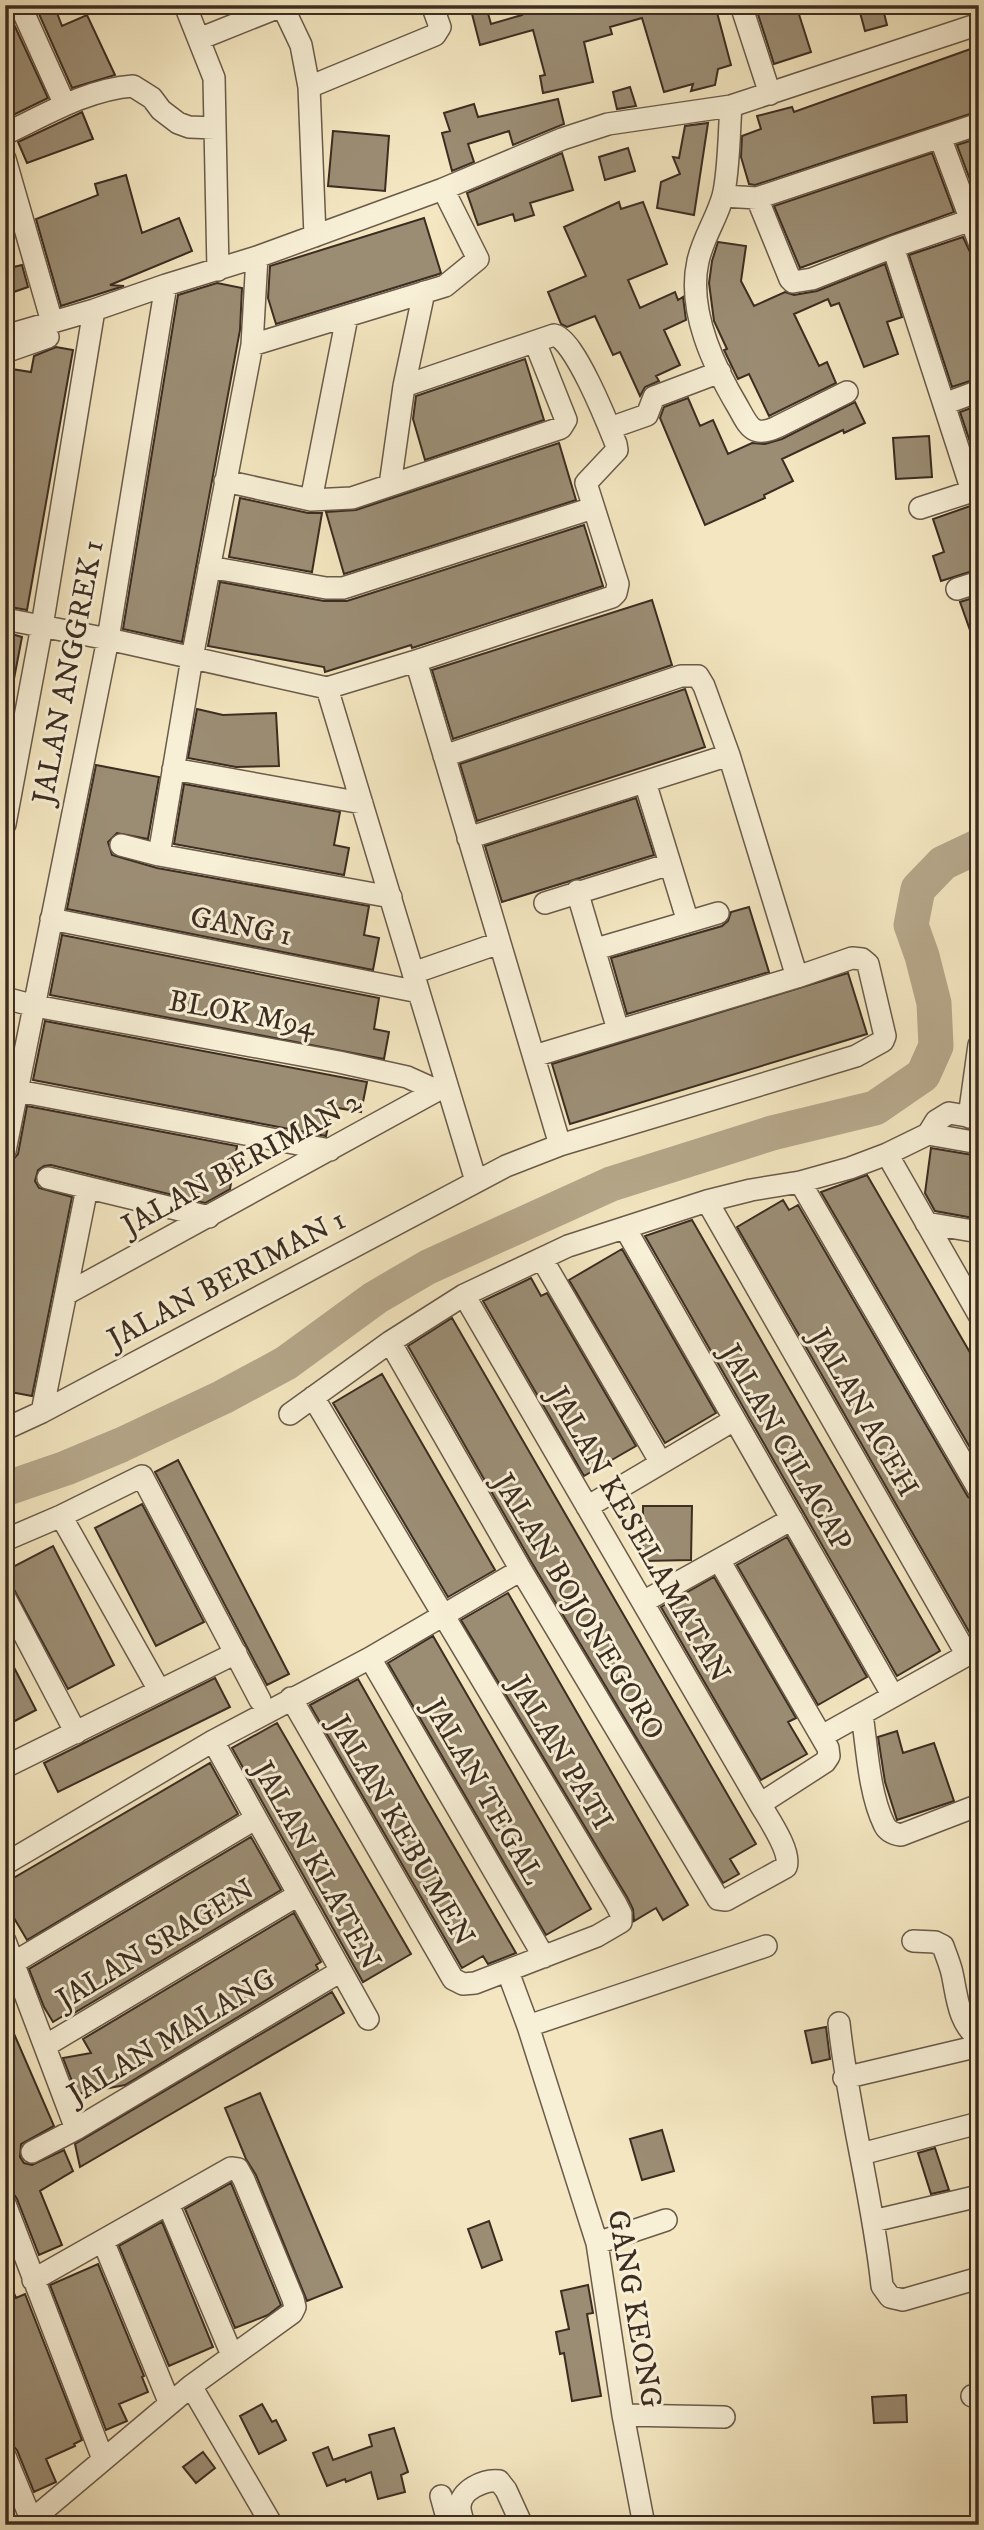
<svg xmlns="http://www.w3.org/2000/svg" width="984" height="2530" font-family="'IM FELL DW Pica',serif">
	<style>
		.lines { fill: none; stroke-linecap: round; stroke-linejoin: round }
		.river { stroke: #b5a78a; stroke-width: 35 }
		.building { fill: #9b8d74; stroke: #3c2d22; stroke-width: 2 }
		.minor-casing { stroke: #6a5b4a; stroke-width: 24 }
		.minor { stroke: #f7efd6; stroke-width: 21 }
		.labels { text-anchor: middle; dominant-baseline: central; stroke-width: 6; stroke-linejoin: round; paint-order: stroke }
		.street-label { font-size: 30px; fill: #3c2d22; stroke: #f7efd6 }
	</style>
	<rect width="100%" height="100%" fill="#f3e6c0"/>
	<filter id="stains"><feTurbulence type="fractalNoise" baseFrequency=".00286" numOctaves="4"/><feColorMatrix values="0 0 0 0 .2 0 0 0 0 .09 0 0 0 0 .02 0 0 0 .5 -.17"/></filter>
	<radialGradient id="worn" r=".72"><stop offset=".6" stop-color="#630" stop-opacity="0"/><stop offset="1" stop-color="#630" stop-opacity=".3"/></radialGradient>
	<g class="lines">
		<!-- river -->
		<path class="river" d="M 5,1489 L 66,1468 L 121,1445 L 223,1397 L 286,1363 L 375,1298 L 428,1267 L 611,1184 L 772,1133 L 875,1108 L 923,1075 L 936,1046 L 934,1003 L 922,956 L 911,925 L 918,889 L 943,863 L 979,846"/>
	</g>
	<!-- building -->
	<path class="building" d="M 5,5 L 48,98 L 5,119 Z
		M 35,5 L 54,5 L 62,26 L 87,15 L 115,75 L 72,88 Z
		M 519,5 L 671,5 L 671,8 L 683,5 L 715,5 L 731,65 L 718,69 L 715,85 L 691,91 L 693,84 L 664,92 L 642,18 L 610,27 L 612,34 L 584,42 L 593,82 L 543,93 L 540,76 L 545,75 L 533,30 L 480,45 L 471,10 L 486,6 L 491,24 L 522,15 Z
		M 755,5 L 796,5 L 811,52 L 774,64 Z
		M 858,5 L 882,5 L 887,25 L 865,31 Z
		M 979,46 L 979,111 L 755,185 L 749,184 L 741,157 L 742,136 L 761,129 L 757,116 L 792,107 L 794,112 Z
		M 630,87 L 636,106 L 617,109 L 613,92 Z
		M 558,99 L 564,124 L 513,145 L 509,131 L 468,144 L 474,162 L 452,171 L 442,133 L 450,131 L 444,113 L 474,104 L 478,117 Z
		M 82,112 L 93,139 L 27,163 L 18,142 Z
		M 708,123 L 694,215 L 657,208 L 661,182 L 680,174 L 673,157 L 679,158 L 685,126 Z
		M 333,131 L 389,136 L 385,191 L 328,186 Z
		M 979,138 L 979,204 L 957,145 Z
		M 628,148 L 635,171 L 605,180 L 599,157 Z
		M 562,153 L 573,190 L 530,203 L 534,215 L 515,221 L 513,214 L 478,225 L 467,193 Z
		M 932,153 L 954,212 L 800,268 L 774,206 Z
		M 126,175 L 142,233 L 179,218 L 192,251 L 110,285 L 124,286 L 61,306 L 36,219 L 98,195 L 95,184 Z
		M 619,202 L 621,209 L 643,202 L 667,264 L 628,280 L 640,308 L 675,292 L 678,300 L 683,297 L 686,320 L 664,330 L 680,365 L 656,376 L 659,381 L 645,387 L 640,396 L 620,352 L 613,355 L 595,316 L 567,327 L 561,324 L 548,292 L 586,276 L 564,227 Z
		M 424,218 L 441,273 L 439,274 L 276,324 L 268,298 L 270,266 Z
		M 963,237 L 970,252 L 979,255 L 979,378 L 952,387 L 909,255 Z
		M 718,242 L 746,246 L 741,281 L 754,306 L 785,292 L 794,295 L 817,291 L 885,264 L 902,317 L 887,322 L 898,354 L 864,367 L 839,303 L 831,306 L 828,299 L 794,314 L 819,366 L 827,362 L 836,383 L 769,416 L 749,374 L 738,379 L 724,350 L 727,349 L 714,321 L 709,283 L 712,261 Z
		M 22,265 L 28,287 L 5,295 L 5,269 Z
		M 217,283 L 242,288 L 240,330 L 182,642 L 123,629 L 178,295 Z
		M 56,347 L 73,350 L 27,610 L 5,606 L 5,368 L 31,372 L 34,356 Z
		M 525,359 L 544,420 L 425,460 L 413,419 L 416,396 Z
		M 688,398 L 700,426 L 713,420 L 728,454 L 752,443 L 765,444 L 782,439 L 855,402 L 865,423 L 844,433 L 843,430 L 782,459 L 793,481 L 764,495 L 765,498 L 705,525 L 660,418 L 664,407 Z
		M 979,405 L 979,469 L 960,412 Z
		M 929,436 L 932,477 L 896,479 L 893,438 Z
		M 559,443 L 576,500 L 344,574 L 326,512 L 356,510 Z
		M 240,498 L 308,513 L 322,513 L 312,572 L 229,557 Z
		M 979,503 L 979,569 L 941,581 L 933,556 L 944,552 L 933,519 Z
		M 584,525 L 603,586 L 412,648 L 411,645 L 325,672 L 324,667 L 208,646 L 220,582 L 324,601 L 347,601 Z
		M 979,596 L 979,649 L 977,650 L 960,602 Z
		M 652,600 L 672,665 L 453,739 L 432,670 Z
		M 5,632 L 22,637 L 13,684 L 5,684 Z
		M 685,689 L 705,747 L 477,821 L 460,764 Z
		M 197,709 L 223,715 L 276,713 L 279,766 L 236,767 L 188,758 Z
		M 96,765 L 159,777 L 148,839 L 117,833 L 108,842 L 112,855 L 157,868 L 369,906 L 364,935 L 379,938 L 373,970 L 67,909 Z
		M 184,784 L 340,812 L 334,845 L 349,848 L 344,875 L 174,844 Z
		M 636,798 L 654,855 L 502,902 L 485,846 Z
		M 749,907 L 769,972 L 627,1014 L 611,958 L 722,926 L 728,921 L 731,912 Z
		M 62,935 L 379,998 L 374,1029 L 389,1032 L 384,1059 L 50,995 Z
		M 848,973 L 867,1034 L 570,1124 L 552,1064 Z
		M 45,1021 L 367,1082 L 361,1112 L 332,1107 L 326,1136 L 33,1080 Z
		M 27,1106 L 237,1146 L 230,1189 L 205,1203 L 51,1165 L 44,1166 L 38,1170 L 35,1181 L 39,1188 L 72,1197 L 32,1396 L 5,1391 L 5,1187 L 10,1163 L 18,1154 Z
		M 931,1148 L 979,1156 L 979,1219 L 935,1211 L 925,1193 Z
		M 867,1175 L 979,1368 L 979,1463 L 821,1192 Z
		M 783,1200 L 789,1210 L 798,1205 L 968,1497 L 979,1503 L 979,1649 L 737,1227 Z
		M 692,1220 L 940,1651 L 897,1676 L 645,1236 Z
		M 622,1249 L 716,1413 L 665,1443 L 569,1280 Z
		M 531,1278 L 541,1296 L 547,1293 L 636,1446 L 584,1476 L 483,1301 Z
		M 452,1318 L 756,1844 L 730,1859 L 739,1874 L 723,1883 L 532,1563 L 408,1346 Z
		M 382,1374 L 495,1570 L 448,1597 L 333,1403 Z
		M 178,1460 L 289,1674 L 267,1685 L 155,1472 Z
		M 142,1504 L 204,1622 L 156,1646 L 95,1528 Z
		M 643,1506 L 692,1506 L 691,1560 L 643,1561 Z
		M 787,1537 L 867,1677 L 818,1705 L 737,1565 Z
		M 53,1546 L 114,1665 L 68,1689 L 5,1573 L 5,1571 Z
		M 714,1577 L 796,1718 L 788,1722 L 807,1754 L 761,1780 L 661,1607 Z
		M 508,1593 L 688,1905 L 663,1920 L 656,1908 L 634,1921 L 633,1909 L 627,1897 L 461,1620 Z
		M 433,1636 L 591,1909 L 546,1935 L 388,1663 Z
		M 5,1650 L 36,1710 L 5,1726 Z
		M 215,1678 L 230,1707 L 58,1792 L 44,1763 Z
		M 358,1679 L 425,1797 L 516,1953 L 488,1964 L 483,1956 L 462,1968 L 310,1705 Z
		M 277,1723 L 411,1954 L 363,1982 L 232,1748 Z
		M 897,1731 L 903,1753 L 934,1743 L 954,1801 L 897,1820 L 885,1782 L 878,1737 Z
		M 210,1763 L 238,1814 L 27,1940 L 5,1903 L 5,1883 Z
		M 251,1837 L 281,1890 L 69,2016 L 68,2013 L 53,2022 L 44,2007 L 29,1969 Z
		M 294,1913 L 321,1962 L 316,1965 L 318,1969 L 125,2085 L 77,2094 L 63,2058 L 91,2053 L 83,2039 Z
		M 332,1992 L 344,2013 L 80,2167 L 75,2144 Z
		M 5,2013 L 54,2126 L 21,2144 L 20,2157 L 24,2163 L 32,2165 L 64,2150 L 73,2171 L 40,2191 L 62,2245 L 39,2255 L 17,2199 L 13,2193 L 5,2191 Z
		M 826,2027 L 830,2059 L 812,2063 L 805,2031 Z
		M 260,2093 L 342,2287 L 307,2301 L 256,2175 L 246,2159 L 225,2108 Z
		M 662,2130 L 674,2171 L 642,2180 L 630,2139 Z
		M 935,2148 L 949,2190 L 931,2194 L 918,2153 Z
		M 231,2183 L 281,2305 L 268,2315 L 235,2328 L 185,2209 Z
		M 489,2221 L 502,2260 L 482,2268 L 468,2229 Z
		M 162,2222 L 213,2347 L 169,2366 L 119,2246 Z
		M 98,2264 L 144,2376 L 142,2377 L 148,2392 L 119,2404 L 127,2421 L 106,2430 L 50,2285 Z
		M 5,2272 L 16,2298 L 25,2294 L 82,2440 L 74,2444 L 75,2446 L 46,2459 L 56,2482 L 34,2492 L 17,2450 L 12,2445 L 5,2443 Z
		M 588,2285 L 593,2313 L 587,2314 L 601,2396 L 572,2401 L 564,2353 L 560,2354 L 556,2332 L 569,2329 L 561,2291 Z
		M 906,2395 L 907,2422 L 874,2423 L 872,2397 Z
		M 262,2404 L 272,2422 L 276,2420 L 286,2440 L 259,2454 L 240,2416 Z
		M 394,2428 L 408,2472 L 401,2475 L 405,2492 L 378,2499 L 371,2472 L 346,2482 L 345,2479 L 327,2486 L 313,2453 L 328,2447 L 333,2460 L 372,2446 L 369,2435 Z
		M 203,2452 L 215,2468 L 196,2483 L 183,2467 Z"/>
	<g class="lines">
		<!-- minor casing -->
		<g class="minor-casing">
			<path id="minor" d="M 20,5 L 65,105
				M 185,5 L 214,78 L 218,270
				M 282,5 L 301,45 L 309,87 L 315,236
				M 741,5 L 770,94
				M 199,39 L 284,5
				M 309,87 L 435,35 L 440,27 L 432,5
				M 731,106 C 729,131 729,173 723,196 C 717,218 703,238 698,261 C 687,310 713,365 738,407 C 749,427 753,438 777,427 L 847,392
				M 5,134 C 45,115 88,89 133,86 L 152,98 L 161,110 L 178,123 L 189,127 L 215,128
				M 940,137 L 979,242
				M 5,159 L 52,322
				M 723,196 L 757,198 L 979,124
				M 757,198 L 790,279 L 793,282 L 812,279 L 893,247 L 971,220
				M 893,247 L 972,491
				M 5,336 L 94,310 L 166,285 L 257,257 L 443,189 L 562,139 L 608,124 L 731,106 L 979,24
				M 252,345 L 445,286 L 478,259 L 443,189
				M 5,352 L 48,337
				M 944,404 L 979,391
				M 610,428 L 647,415 L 654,397 L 720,372
				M 225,481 L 311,500 L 352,498 L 561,428 L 566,420 L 535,342
				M 390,485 L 404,386 L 424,292
				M 311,500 L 347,317
				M 920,508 L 979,489
				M 209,567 L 326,588 L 343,588 L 593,508
				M 957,589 L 979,582
				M 5,619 L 108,639 L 327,688 L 416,661 L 612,597 L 616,593 L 618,584 L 586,483 L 617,450 L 616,444 C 608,424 574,338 554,335 L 404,386
				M 416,661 L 560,1145
				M 327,688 L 476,1181
				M 444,756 L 681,676 L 698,676 L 704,686 L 729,755 L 797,977
				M 173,769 L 362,803
				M 645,782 L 688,922
				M 5,824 L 42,626 L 94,310
				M 468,838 L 729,755
				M 121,845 L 159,855 L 391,897
				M 159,855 L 192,658 L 252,345 L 257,257
				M 577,891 L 618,1030
				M 545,903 L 670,864
				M 51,919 L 419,992
				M 596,949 L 718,913
				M 413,973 L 499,943
				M 5,998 L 35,1006 L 339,1062 L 407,1077 L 436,1090
				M 18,1091 L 330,1150
				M 969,1117 L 979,1045
				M 928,1134 L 979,1143
				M 5,1151 L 108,639 L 166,285
				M 887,1154 L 979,1315
				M 48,1178 L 209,1217
				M 800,1182 L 979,1490
				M 707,1201 L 967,1655
				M 926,1223 L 979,1232
				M 625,1228 L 893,1696
				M 542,1259 L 661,1463
				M 66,1294 L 445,1086
				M 390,1342 L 521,1570 L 718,1899 L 726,1900 L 786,1867 C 792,1852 768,1818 760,1804 L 464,1295
				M 42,1412 L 87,1188
				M 290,1414 L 390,1342 L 464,1295 L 568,1246 L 707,1201 L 751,1190 L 800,1182 L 850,1168 L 887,1154 L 928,1134 L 936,1121 L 949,1113 L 979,1118
				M 5,1429 L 42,1412 L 506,1166 L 560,1145 L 856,1056 L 883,1041 L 885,1036 L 868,964 L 862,959 L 852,958 L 797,977 L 534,1056
				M 587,1507 L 734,1420
				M 61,1516 L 159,1690
				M 5,1540 L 61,1516 L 142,1476 L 260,1700
				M 719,1560 L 828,1748 L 829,1756 L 825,1762 L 760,1804
				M 5,1598 L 76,1733
				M 643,1602 L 792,1519
				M 370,1658 L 544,1957
				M 291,1698 L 453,1979 L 463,1984 L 475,1983 L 597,1936 L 621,1922 L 621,1914 L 616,1904 L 313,1397
				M 862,1714 C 867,1748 869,1793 884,1824 C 887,1831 894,1834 901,1835 L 979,1805
				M 822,1736 L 967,1655
				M 213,1741 L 368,2019
				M 5,1767 L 236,1653
				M 5,1864 L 213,1741 L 370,1658 L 521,1570
				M 5,1941 L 76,2129
				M 913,1941 L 935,1942 L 943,1946 C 946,1955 950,1964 952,1973 C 957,1995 958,2024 979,2038
				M 13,1963 L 255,1819
				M 508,1972 L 528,2026 L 597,2243 L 623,2415 L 644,2525
				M 839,2023 C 848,2111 873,2197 882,2286 L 890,2297 L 903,2300 L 979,2278
				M 528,2026 L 766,1946
				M 45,2046 L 298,1895
				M 844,2078 L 979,2046
				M 32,2152 L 76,2129 L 341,1971
				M 861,2154 L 979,2123
				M 5,2204 L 103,2459
				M 168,2204 L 232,2355
				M 873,2221 L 979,2196
				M 103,2241 L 170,2404
				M 597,2243 L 666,2220
				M 191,2386 L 272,2525
				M 972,2396 L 979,2395
				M 623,2415 L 724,2417
				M 5,2456 L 31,2519
				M 441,2496 L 449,2525
				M 26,2525 L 191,2386 L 292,2313 L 295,2307 L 293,2299 L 244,2180 L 238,2169 L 231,2168 L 33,2280
				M 464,2525 C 463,2520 460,2513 460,2508 C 459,2490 485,2479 499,2481 L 506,2490 L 522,2525"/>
		</g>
		<!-- minor -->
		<use href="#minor" class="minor"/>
	</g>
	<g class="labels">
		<!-- street labels -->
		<g class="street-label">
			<text transform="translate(69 672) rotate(-79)">JALAN ANGGREK 1</text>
			<text transform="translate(241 927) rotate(11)">GANG 1</text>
			<text transform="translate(242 1014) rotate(10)">BLOK M94</text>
			<text transform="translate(242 1164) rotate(-29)">JALAN BERIMAN 2</text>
			<text transform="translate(227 1280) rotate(-28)">JALAN BERIMAN 1</text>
			<text transform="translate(863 1413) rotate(60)">JALAN ACEH</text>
			<text transform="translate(785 1448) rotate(60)">JALAN CILACAP</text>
			<text transform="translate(638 1535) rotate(60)">JALAN KESELAMATAN</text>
			<text transform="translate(578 1607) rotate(59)">JALAN BOJONEGORO</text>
			<text transform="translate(560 1753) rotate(59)">JALAN PATI</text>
			<text transform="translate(483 1792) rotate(60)">JALAN TEGAL</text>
			<text transform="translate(401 1831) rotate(60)">JALAN KEBUMEN</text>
			<text transform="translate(316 1866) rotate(61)">JALAN KLATEN</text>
			<text transform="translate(156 1945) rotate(-31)">JALAN SRAGEN</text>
			<text transform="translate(172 2037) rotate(-31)">JALAN MALANG</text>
			<text transform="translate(634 2309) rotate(80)">GANG KEONG</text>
		</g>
	</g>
	<!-- margin -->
	<rect width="984" height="2530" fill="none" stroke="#f3e6c0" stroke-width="28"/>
	<rect x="7" y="7" width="970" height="2516" fill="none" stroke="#3c2d22" stroke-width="3.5"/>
	<rect x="14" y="14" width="956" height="2502" fill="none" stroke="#3c2d22" stroke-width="2"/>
	<rect width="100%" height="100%" filter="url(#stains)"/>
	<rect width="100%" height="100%" fill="url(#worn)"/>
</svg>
